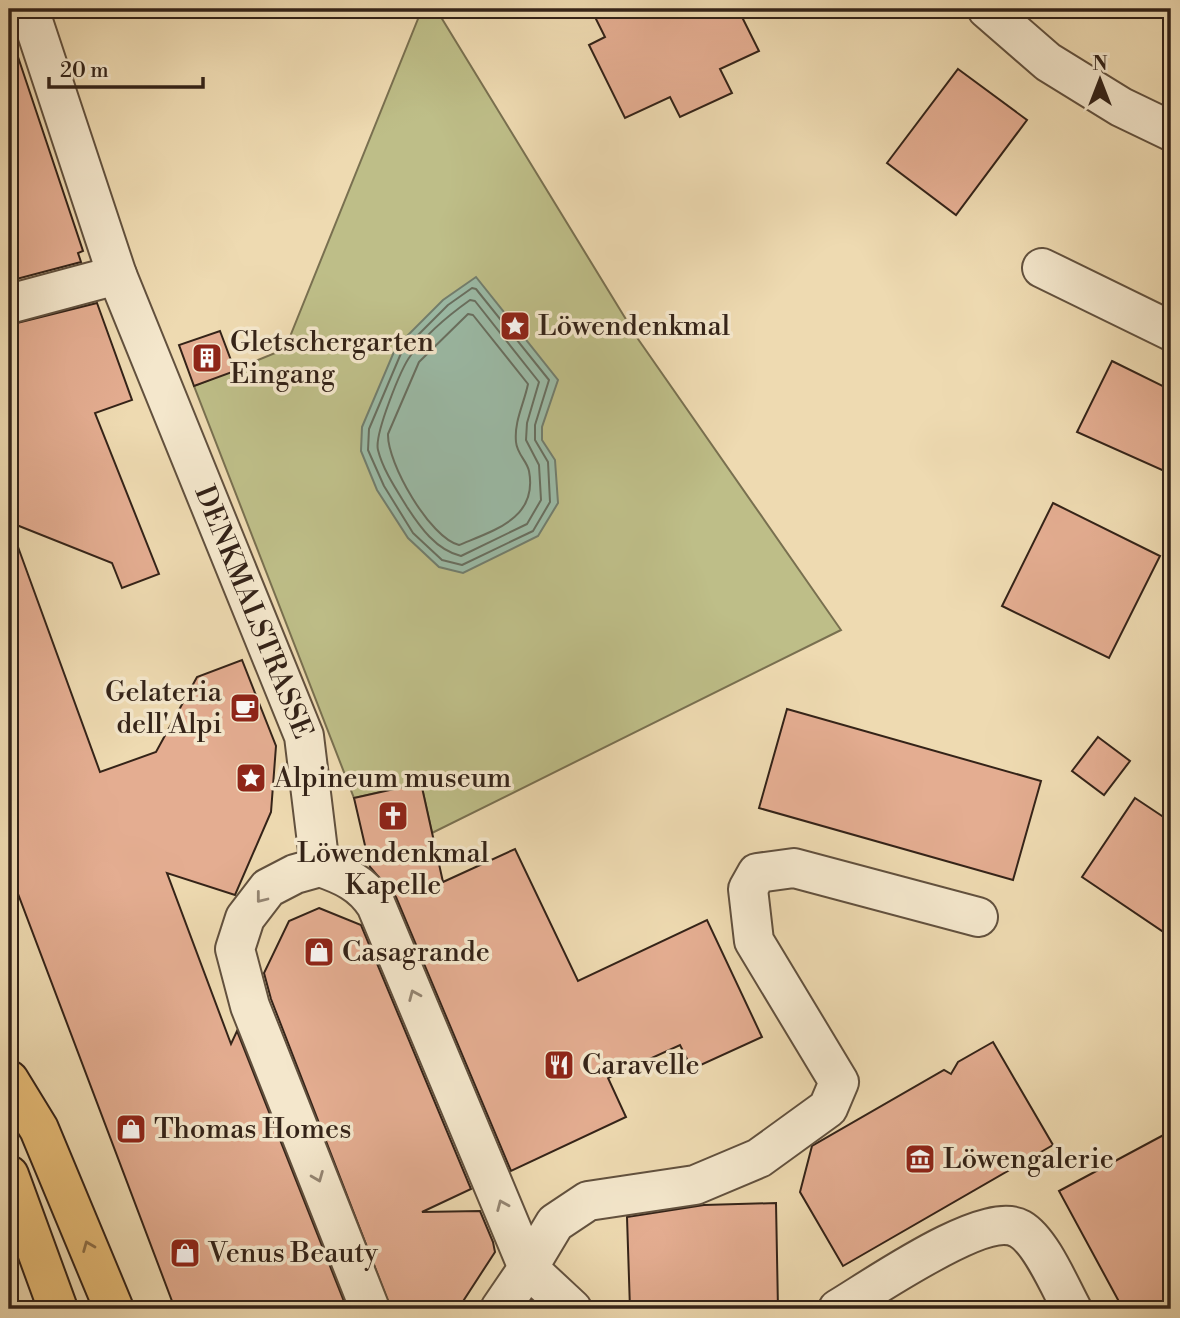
<svg xmlns="http://www.w3.org/2000/svg" width="1180" height="1318" font-family="'Libre Bodoni',serif">
	<style>
		.green { fill: #bebe88; stroke: #797050; stroke-width: 2 }
		.water { fill: #9bbba7; stroke: #727e6e; stroke-width: 2 }
		.lines { fill: none; stroke-linecap: round; stroke-linejoin: round }
		.shore { stroke: #686f60; stroke-width: 2 }
		.building { fill: #e4ad91; stroke: #342318; stroke-width: 2 }
		.minor-casing { stroke: #62513e; stroke-width: 42 }
		.major-casing { stroke: #342318; stroke-width: 42 }
		.minor { stroke: #f4e7cc; stroke-width: 38 }
		.major { stroke: #e7bd78; stroke-width: 38 }
		.oneway { stroke: #948572 }
		.oneway2 { stroke: #8e7048 }
		.labels { text-anchor: middle; dominant-baseline: central; stroke-width: 7; stroke-linejoin: round; paint-order: stroke }
		.poi-label { font-size: 28px; fill: #342318; stroke: #f4e7cc; text-anchor: start }
		.street-label { font-size: 28px; fill: #342318; stroke: #f4e7cc }
	</style>
	<rect width="100%" height="100%" fill="#eedab1"/>
	<filter id="stains"><feTurbulence type="fractalNoise" baseFrequency=".00286" numOctaves="4"/><feColorMatrix values="0 0 0 0 .2 0 0 0 0 .09 0 0 0 0 .02 0 0 0 .5 -.17"/></filter>
	<radialGradient id="worn" r=".72"><stop offset=".6" stop-color="#630" stop-opacity="0"/><stop offset="1" stop-color="#630" stop-opacity=".3"/></radialGradient>
	<!-- green -->
	<path class="green" d="M 422,9 L 436,9 L 638,339 L 841,630 L 432,833 L 421,783 L 354,798 L 194,386 L 285,349 Z"/>
	<!-- water -->
	<path class="water" d="M 476,277 L 558,380 L 542,427 L 542,440 L 555,460 L 558,503 L 538,536 L 463,573 L 439,567 L 408,538 L 377,490 L 361,451 L 362,427 L 396,347 L 443,300 Z"/>
	<g class="lines">
		<!-- shore -->
		<path class="shore" d="M 472,288 L 476,289 L 549,380 L 535,425 L 535,440 L 548,462 L 550,502 L 533,531 L 462,565 L 442,560 L 413,533 L 384,486 L 368,450 L 369,429 L 402,351 L 448,305 Z
			M 470,300 L 475,301 L 539,382 L 527,423 L 526,440 L 539,465 L 541,500 L 527,524 L 461,556 C 436,550 420,527 407,507 C 396,489 383,470 378,450 C 374,435 401,368 411,355 C 426,334 449,315 470,300 Z
			M 468,314 L 473,315 L 528,384 C 524,404 514,421 516,442 C 517,454 527,461 529,471 C 538,518 495,530 459,545 C 430,538 387,463 388,434 L 419,362 Z"/>
	</g>
	<!-- building -->
	<path class="building" d="M 591,9 L 738,9 L 759,51 L 720,69 L 732,93 L 680,117 L 670,97 L 625,118 L 589,45 L 605,37 Z
		M 16,51 L 83,251 L 78,253 L 81,262 L 9,281 L 9,52 Z
		M 958,69 L 1027,120 L 956,215 L 887,163 Z
		M 97,303 L 132,400 L 95,413 L 159,574 L 122,588 L 112,563 L 9,522 L 9,325 Z
		M 220,331 L 235,371 L 194,386 L 179,345 Z
		M 1112,361 L 1171,390 L 1171,474 L 1077,432 Z
		M 1053,503 L 1160,556 L 1109,658 L 1002,606 Z
		M 14,536 L 100,772 L 156,752 L 197,677 L 242,660 L 276,746 L 271,812 L 235,895 L 167,873 L 231,1044 L 237,1031 L 347,1309 L 175,1309 L 9,870 L 9,537 Z
		M 787,709 L 1041,781 L 1013,880 L 759,808 Z
		M 1098,737 L 1130,761 L 1104,795 L 1072,771 Z
		M 421,783 L 443,882 L 515,849 L 578,981 L 707,920 L 762,1037 L 692,1069 L 680,1045 L 608,1078 L 626,1117 L 511,1171 L 396,897 L 370,867 L 354,798 Z
		M 1135,798 L 1171,822 L 1171,937 L 1082,877 Z
		M 319,908 L 361,925 L 471,1189 L 422,1212 L 480,1211 L 493,1242 L 495,1252 L 458,1309 L 391,1309 L 271,999 L 264,973 L 289,921 Z
		M 993,1042 L 1053,1145 L 843,1266 L 800,1192 L 812,1146 L 944,1070 L 951,1074 L 958,1062 Z
		M 1171,1131 L 1171,1309 L 1123,1309 L 1059,1191 Z
		M 776,1203 L 778,1309 L 630,1309 L 627,1217 L 704,1205 Z"/>
	<g class="lines">
		<!-- minor casing -->
		<g class="minor-casing">
			<g id="minor">
				<path id="s1" d="M 29,9 L 117,275 L 304,736 L 320,867"/>
				<path d="M 987,9 L 1048,62 L 1121,107 L 1171,131"/>
				<path d="M 1042,268 L 1171,331"/>
				<path d="M 9,304 L 117,275"/>
				<path d="M 320,867 L 295,874 L 268,888 L 245,918 L 235,949 L 250,1006 L 370,1309"/>
				<path d="M 320,867 C 343,875 362,883 376,905 L 528,1268"/>
				<path d="M 528,1268 L 555,1223 L 588,1201 L 695,1185 L 759,1158 L 828,1108 L 839,1082 L 754,941 L 748,889 L 757,873 L 794,868 L 978,917"/>
				<path d="M 500,1309 L 528,1268 L 572,1309"/>
				<path d="M 838,1309 C 872,1289 985,1209 1020,1229 C 1041,1241 1060,1287 1072,1309"/>
			</g>
		</g>
		<!-- major casing -->
		<g class="major-casing">
			<path id="major" d="M 9,1080 L 39,1129 L 114,1309
				M 9,1175 L 58,1309"/>
		</g>
		<!-- minor -->
		<use href="#minor" class="minor"/>
		<!-- major -->
		<use href="#major" class="major"/>
	</g>
	<!-- one-way arrows -->
	<defs><path id="oneway-chevron" d="M-2-3.5L2.5 0L-2 3.5" fill="none" stroke-width="1.6" stroke-linecap="round" stroke-linejoin="round" transform="scale(1.75)"/></defs>
	<g class="oneway">
		<use href="#oneway-chevron" transform="translate(261 898) rotate(128)"/>
		<use href="#oneway-chevron" transform="translate(414 995) rotate(-113)"/>
		<use href="#oneway-chevron" transform="translate(318 1177) rotate(68)"/>
		<use href="#oneway-chevron" transform="translate(502 1205) rotate(-113)"/>
	</g>
	<use class="oneway2" href="#oneway-chevron" transform="translate(88 1246) rotate(-112)"/>
	<!-- icons -->
	<defs>
		<g id="sight-square" transform="scale(1.575)"><rect x="-9" y="-9" width="18" height="18" rx="4" fill="#8f2418" stroke="#f4e7cc"/><path d="M0-6L1.8-2.2L6-1.7L2.9 1.2L3.7 5.4L0 3.3L-3.7 5.4L-2.9 1.2L-6-1.7L-1.8-2.2Z" fill="#fff"/></g>
		<g id="building-square" transform="scale(1.575)"><rect x="-9" y="-9" width="18" height="18" rx="4" fill="#8f2418" stroke="#f4e7cc"/><path d="M-4-6H4V6H1V3H-1V6H-4ZM-2.5-4.3h1.7v1.8h-1.7ZM.8-4.3h1.7v1.8H.8ZM-2.5-1h1.7V.8h-1.7ZM.8-1h1.7V.8H.8Z" fill="#fff"/></g>
		<g id="cafe-square" transform="scale(1.575)"><rect x="-9" y="-9" width="18" height="18" rx="4" fill="#8f2418" stroke="#f4e7cc"/><path d="M-5.5-4.5H6V0H3Q3 3.5 0 3.5H-2.5Q-5.5 3.5-5.5 0ZM3-3.2v2h1.7v-2ZM-6 4.5H4V6H-6Z" fill="#fff"/></g>
		<g id="church-square" transform="scale(1.575)"><rect x="-9" y="-9" width="18" height="18" rx="4" fill="#8f2418" stroke="#f4e7cc"/><path d="M-1.2-6h2.4v3.5h3.3v2.4h-3.3V6h-2.4V-.1h-3.3v-2.4h3.3Z" fill="#fff"/></g>
		<g id="shop-square" transform="scale(1.575)"><rect x="-9" y="-9" width="18" height="18" rx="4" fill="#8f2418" stroke="#f4e7cc"/><path d="M-5-2.5h2.3a2.7 3.5 0 0 1 5.4 0H5L5.5 6h-11ZM-1.5-2.5h3a1.5 2.3 0 0 0-3 0Z" fill="#fff"/></g>
		<g id="restaurant-square" transform="scale(1.575)"><rect x="-9" y="-9" width="18" height="18" rx="4" fill="#8f2418" stroke="#f4e7cc"/><path d="M-5-6h1v4h1v-4h1v4h1v-4h1v5L-1.5 .5V6h-2V.5L-5-1ZM5-6V6H3V1.5H1.5Q1.5-4 5-6Z" fill="#fff"/></g>
		<g id="museum-square" transform="scale(1.575)"><rect x="-9" y="-9" width="18" height="18" rx="4" fill="#8f2418" stroke="#f4e7cc"/><path d="M0-6L6-3V-2H-6V-3ZM-5-1h2V3h-2ZM-1-1h2V3h-2ZM3-1h2V3H3ZM-6 4H6V6H-6Z" fill="#fff"/></g>
	</defs>
	<g fill-rule="evenodd">
		<use href="#sight-square" x="515" y="326"/>
		<use href="#building-square" x="207" y="358"/>
		<use href="#cafe-square" x="245" y="708"/>
		<use href="#sight-square" x="251" y="778"/>
		<use href="#church-square" x="393" y="816"/>
		<use href="#shop-square" x="319" y="952"/>
		<use href="#restaurant-square" x="559" y="1065"/>
		<use href="#shop-square" x="131" y="1129"/>
		<use href="#museum-square" x="920" y="1159"/>
		<use href="#shop-square" x="185" y="1253"/>
	</g>
	<g class="labels">
		<!-- poi labels -->
		<g class="poi-label">
			<text x="538" y="326">Löwendenkmal</text>
			<text x="230" y="342">Gletschergarten<tspan x="230" dy="32">Eingang</tspan></text>
			<text x="222" y="692" text-anchor="end">Gelateria<tspan x="222" dy="32">dell'Alpi</tspan></text>
			<text x="274" y="778">Alpineum museum</text>
			<text x="393" y="853" text-anchor="middle">Löwendenkmal<tspan x="393" dy="32">Kapelle</tspan></text>
			<text x="342" y="952">Casagrande</text>
			<text x="582" y="1065">Caravelle</text>
			<text x="154" y="1129">Thomas Homes</text>
			<text x="943" y="1159">Löwengalerie</text>
			<text x="208" y="1253">Venus Beauty</text>
		</g>
		<!-- street labels -->
		<g class="street-label">
			<text stroke="none"><textPath href="#s1" startOffset="644">DENKMALSTRASSE</textPath></text>
		</g>
	</g>
	<!-- margin -->
	<rect width="1180" height="1318" fill="none" stroke="#eedab1" stroke-width="35"/>
	<rect x="10" y="10" width="1159" height="1297" fill="none" stroke="#342318" stroke-width="3.5"/>
	<rect x="18" y="18" width="1145" height="1283" fill="none" stroke="#342318" stroke-width="2"/>
	<!-- north arrow -->
	<g transform="translate(1100 80)" stroke="#f4e7cc" stroke-width="5" paint-order="stroke">
	<path d="M0-5L12 26L0 18L-12 26Z" fill="#342318"/>
	<text y="-10" font-size="19" font-weight="bold" text-anchor="middle" fill="#342318">N</text>
	</g>
	<!-- scale -->
	<path d="M49 77v10h154v-10" fill="none" stroke="#342318" stroke-width="3.5"/>
	<text x="60" y="77" font-size="21" fill="#342318" stroke="#f4e7cc" stroke-width="5" paint-order="stroke">20 m</text>
	<rect width="100%" height="100%" filter="url(#stains)"/>
	<rect width="100%" height="100%" fill="url(#worn)"/>
</svg>
